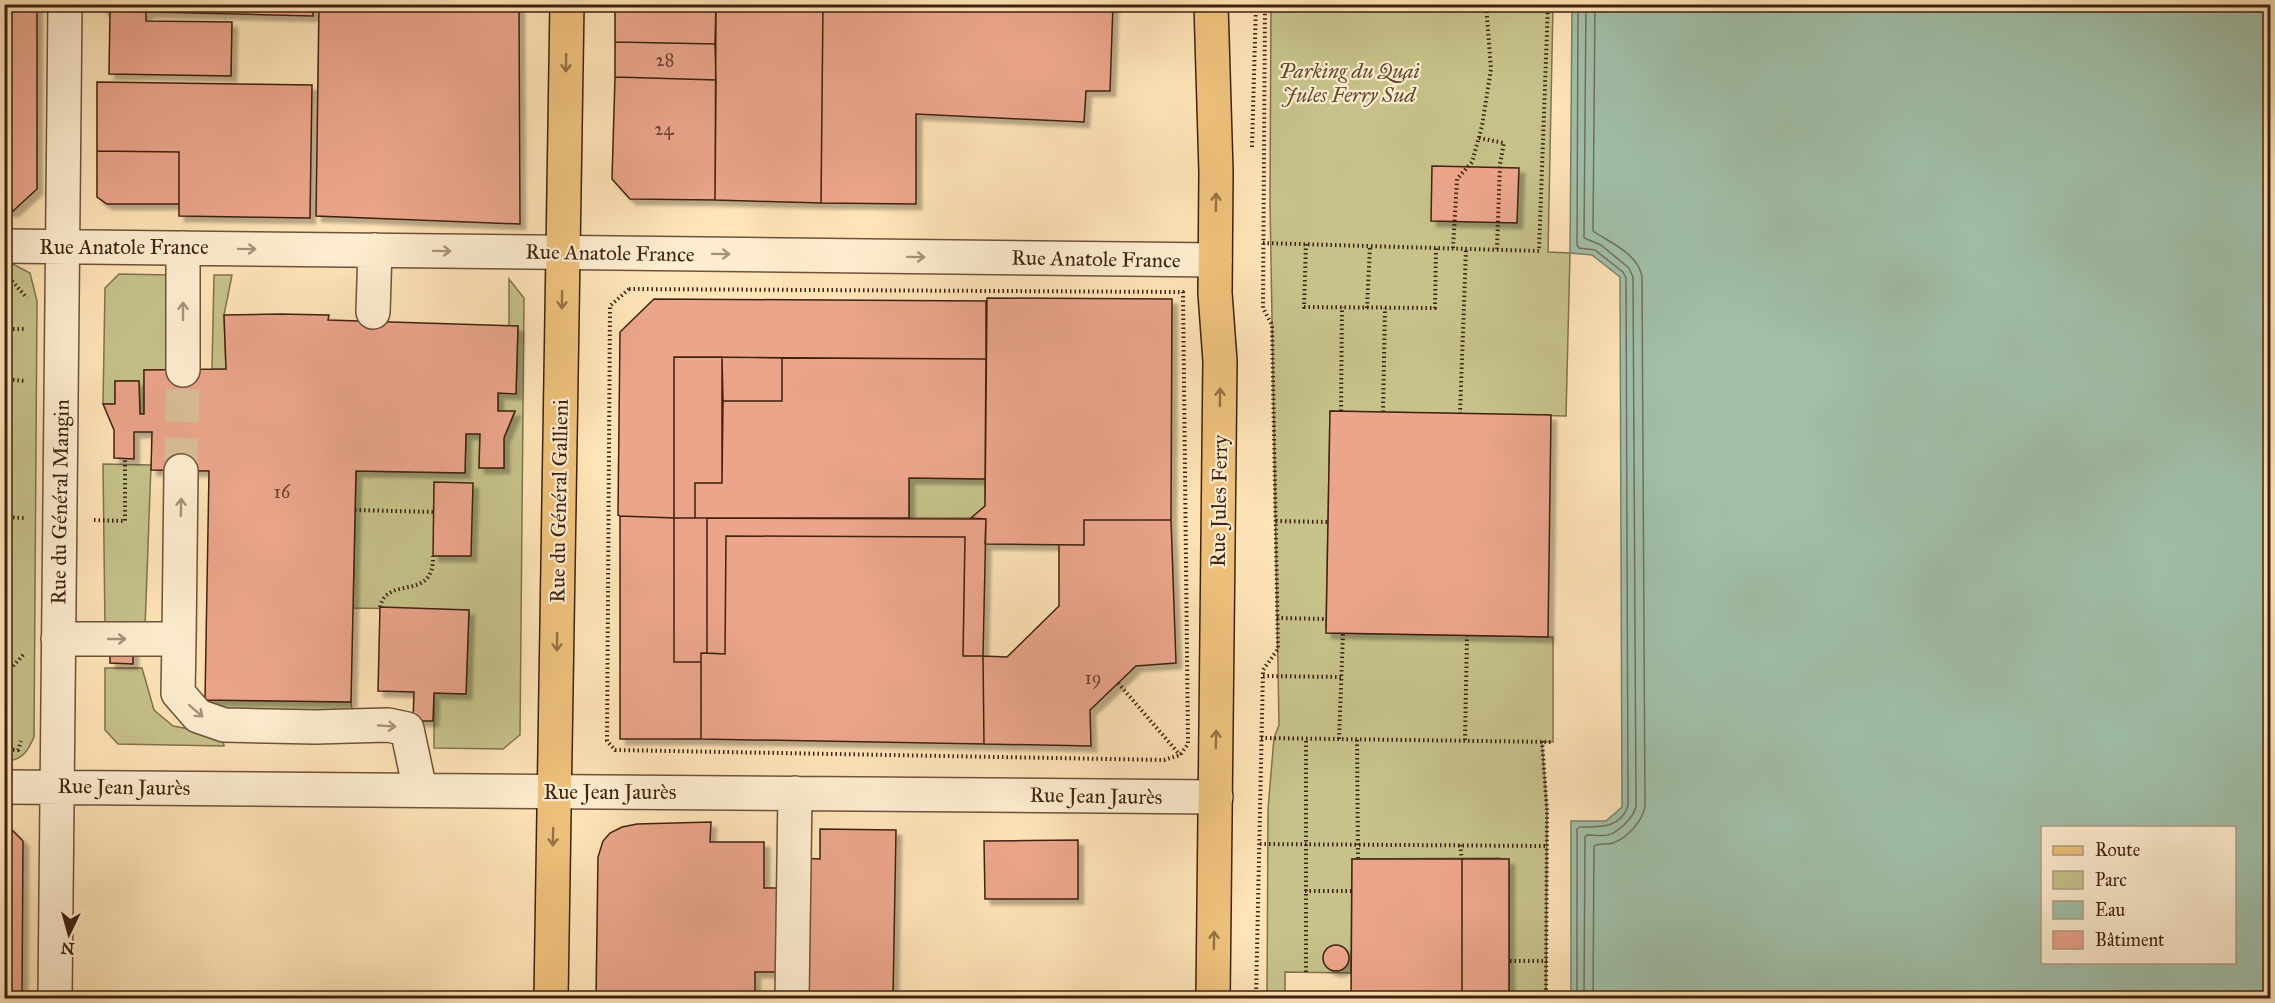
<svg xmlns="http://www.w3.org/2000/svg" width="2275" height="1003" font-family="'IM FELL Great Primer',serif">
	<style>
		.green { fill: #c6c28a; stroke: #82724e; stroke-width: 1.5 }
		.water { fill: #a1bfa9; stroke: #7a806c; stroke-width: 1.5; fill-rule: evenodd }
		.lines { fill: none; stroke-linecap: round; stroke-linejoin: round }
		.shore { stroke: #70705d; stroke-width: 1.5 }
		.building { fill: #eba58b; stroke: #3f2111; stroke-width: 1.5; filter: url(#shadow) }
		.minor-tunnel { stroke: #d8bd96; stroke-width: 33; stroke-dasharray: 33 16; stroke-linecap: butt }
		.minor-casing { stroke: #6f523a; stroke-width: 36 }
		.major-casing { stroke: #3f2111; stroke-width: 36 }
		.path { stroke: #3f2111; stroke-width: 4; stroke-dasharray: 1.5 3; stroke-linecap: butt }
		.minor { stroke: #feedd0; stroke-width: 33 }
		.major { stroke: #efc27c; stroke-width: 33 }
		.oneway { stroke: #977246 }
		.oneway2 { stroke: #a8917a }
		.labels { text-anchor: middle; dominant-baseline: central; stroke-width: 4.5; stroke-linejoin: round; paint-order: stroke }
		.number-label { font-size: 18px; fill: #6a4230 }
		.park-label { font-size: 21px; font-style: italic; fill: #61492f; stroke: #feedd0 }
		.street-label { font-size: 21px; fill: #3f2111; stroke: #feedd0 }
	</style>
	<defs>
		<filter id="shadow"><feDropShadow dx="5.5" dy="5.5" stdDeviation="1.5" flood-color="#0004"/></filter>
	</defs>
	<rect width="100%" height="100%" fill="#fee4b7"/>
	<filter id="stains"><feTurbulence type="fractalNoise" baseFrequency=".00333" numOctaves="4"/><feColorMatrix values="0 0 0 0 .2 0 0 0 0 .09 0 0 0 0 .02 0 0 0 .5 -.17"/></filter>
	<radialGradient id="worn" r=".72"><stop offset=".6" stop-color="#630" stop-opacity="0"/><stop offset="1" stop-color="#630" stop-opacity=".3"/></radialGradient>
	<!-- green -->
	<path class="green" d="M 1271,5 L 1553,5 L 1548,252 L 1570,253 L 1566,416 L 1330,411 L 1326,628 L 1327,633 L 1553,637 L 1553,742 L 1542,742 L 1547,810 L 1546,998 L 1509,998 L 1509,860 L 1498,858 L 1352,859 L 1351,973 L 1285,972 L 1285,998 L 1267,998 L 1268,809 L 1274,738 L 1279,725 L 1270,203 Z
		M 5,262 L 9,262 L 30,273 L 37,301 L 34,737 C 28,751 22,761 5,761 Z
		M 119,274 L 170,275 L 167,370 L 144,370 L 144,414 L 140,414 L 139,381 L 115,381 L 115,404 L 103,404 L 105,288 Z
		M 214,275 L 232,275 L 224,315 L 226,369 L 212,369 Z
		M 509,279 L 524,298 L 520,735 L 503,749 L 434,748 L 434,693 L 466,694 L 469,610 L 353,608 L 356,471 L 465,473 L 466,434 L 480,434 L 479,468 L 504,468 L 504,438 L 515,412 L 498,411 L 498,393 L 516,393 L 518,326 L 509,326 Z
		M 103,464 L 151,465 L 145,628 L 105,629 Z
		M 909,478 L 985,479 L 985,506 L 971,518 L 909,518 Z
		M 105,668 L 142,668 L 154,710 L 173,726 L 222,735 L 224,746 L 118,744 L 105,730 Z
		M 205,700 L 351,702 L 353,719 L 227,718 Z"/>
	<!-- water -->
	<path class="water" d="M 1572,5 L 2270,5 L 2270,998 L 1571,998 L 1571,821 L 1606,821 L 1622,807 L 1620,277 L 1592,255 L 1570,253 ZM 2042,828 L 2234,828 L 2234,962 L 2042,962 Z"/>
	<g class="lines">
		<!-- shore -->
		<path class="shore" d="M 1577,998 L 1577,829 L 1580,827 C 1599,827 1620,829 1628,806 L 1626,278 L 1623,272 L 1595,250 L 1579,248 L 1577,245 L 1578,4
			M 1584,998 L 1585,837 L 1587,835 C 1594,835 1601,836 1608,835 C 1619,832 1634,817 1636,806 L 1633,277 L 1629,268 L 1601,245 L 1584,238 L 1586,4
			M 1593,998 L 1594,846 C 1600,843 1606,845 1613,843 C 1627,838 1643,821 1645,806 L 1642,277 C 1639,254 1609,242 1593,231 L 1595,4"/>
	</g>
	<!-- building -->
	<path class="building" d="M 4,4 L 37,4 L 37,189 L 13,211 L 4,211 Z
		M 103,4 L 192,4 L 192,13 L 110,11 L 102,10 Z
		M 192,4 L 313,4 L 313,16 L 192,13 Z
		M 319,4 L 519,4 L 520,224 L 316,216 Z
		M 615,4 L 716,4 L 715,44 L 615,42 Z
		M 716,4 L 823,4 L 821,203 L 715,200 Z
		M 823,4 L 1113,4 L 1110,91 L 1086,91 L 1084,122 L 916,114 L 916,204 L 821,203 Z
		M 110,11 L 146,12 L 146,21 L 232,22 L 231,76 L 109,74 Z
		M 615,42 L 715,44 L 716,80 L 615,77 Z
		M 615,77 L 716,80 L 715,200 L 630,199 L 612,179 Z
		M 97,82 L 312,85 L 310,218 L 179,216 L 179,152 L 97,151 Z
		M 97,151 L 179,152 L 179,204 L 107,204 L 97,197 Z
		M 1432,166 L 1519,168 L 1517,223 L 1431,221 Z
		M 987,298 L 1172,299 L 1171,520 L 1084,520 L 1084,545 L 985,544 L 986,519 L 971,518 L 985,506 Z
		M 654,299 L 986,301 L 986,359 L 674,357 L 674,518 L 620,516 L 618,515 L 620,332 Z
		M 279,314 L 329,315 L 328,320 L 518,326 L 516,394 L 498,393 L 498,411 L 515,411 L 504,438 L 504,468 L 479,468 L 480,434 L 466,434 L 465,473 L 356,471 L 351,702 L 205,700 L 209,471 L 151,470 L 152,432 L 134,432 L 134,459 L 114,458 L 114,430 L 103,404 L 115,404 L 115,381 L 139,381 L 140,414 L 144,414 L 144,370 L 226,369 L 224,315 Z
		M 674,357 L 722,357 L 722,483 L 695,483 L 695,518 L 674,518 Z
		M 722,357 L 782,358 L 782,401 L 723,401 Z
		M 782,358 L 986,359 L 985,479 L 909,478 L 909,518 L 695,518 L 695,483 L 722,483 L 723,401 L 782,401 Z
		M 1330,411 L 1551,415 L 1548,637 L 1326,633 Z
		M 434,482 L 473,483 L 471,556 L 433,556 Z
		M 620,516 L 674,518 L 674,662 L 701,662 L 701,739 L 620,739 Z
		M 674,518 L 707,518 L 707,653 L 701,653 L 701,662 L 674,662 Z
		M 707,518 L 986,519 L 983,656 L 963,656 L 965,537 L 726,536 L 725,654 L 707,653 Z
		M 1084,520 L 1171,520 L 1176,663 L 1136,666 L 1090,710 L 1091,746 L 984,744 L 983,656 L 1007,657 L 1059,606 L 1059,545 L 1084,545 Z
		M 726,536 L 965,537 L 963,656 L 983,656 L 984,744 L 701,739 L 701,653 L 725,654 Z
		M 380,607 L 469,610 L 466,694 L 434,693 L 433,721 L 413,721 L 414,692 L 378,691 Z
		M 110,647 L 133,648 L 133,664 L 110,663 Z
		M 4,822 L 23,841 L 22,998 L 4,998 Z
		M 711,822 L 710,842 L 764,842 L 764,888 L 791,888 L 790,972 L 755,972 L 755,998 L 596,998 L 598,857 L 603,841 L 610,833 L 622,827 L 637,824 Z
		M 820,829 L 896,830 L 893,998 L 799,998 L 798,858 L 820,859 Z
		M 1078,840 L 1078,899 L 985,899 L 984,841 Z
		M 1352,859 L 1462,859 L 1462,998 L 1351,998 Z
		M 1462,859 L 1509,859 L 1509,998 L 1462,998 Z
		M1323 958a13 13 0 1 1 26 0a13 13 0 1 1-26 0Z"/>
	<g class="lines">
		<!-- minor-tunnel -->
		<path class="minor-tunnel" d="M 181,471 L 183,370"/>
		<!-- minor casing -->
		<g class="minor-casing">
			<path id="minor" d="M 4,246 L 1215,260
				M 373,312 L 375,250
				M 183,370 L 183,248
				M 58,639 L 179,639 L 181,471
				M 179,639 L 178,693 L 198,716 L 224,725 L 315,727 L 388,725 L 407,729 L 420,790
				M 4,787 L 1216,797
				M 55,998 L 65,4
				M 792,998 L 795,793"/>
		</g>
		<!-- major casing -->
		<g class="major-casing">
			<path id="major" d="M 1211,4 L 1216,172 L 1215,293 L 1220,361 L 1213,998
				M 551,998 L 567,4"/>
		</g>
		<!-- path -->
		<path class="path" d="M 1479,138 L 1504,143 L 1500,164 L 1497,249
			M 1252,147 L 1256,4
			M 1263,243 L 1539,251 L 1548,4
			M 1306,244 L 1304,307 L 1435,308 L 1436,247
			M 1453,248 L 1457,179 L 1472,162 L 1482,126 L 1491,69 L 1486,4
			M 12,281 L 27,298
			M 629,289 L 1183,292 L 1188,744 L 1180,755 L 1164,760 L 615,750 L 607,741 L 610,306 Z
			M 1367,308 L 1370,246
			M 4,329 L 26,329
			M 4,379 L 25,381
			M 1341,411 L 1342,307
			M 1383,412 L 1385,308
			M 1460,414 L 1466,249
			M 355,510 L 434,512
			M 4,517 L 24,518
			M 94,520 L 125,521 L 125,459
			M 1276,521 L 1328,522
			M 380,607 C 388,574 434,603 433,556
			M 1277,618 L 1326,619
			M 4,676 L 24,654
			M 1263,676 L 1342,677
			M 1118,683 L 1180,755
			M 1261,738 L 1553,742
			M 1339,739 L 1343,633
			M 1357,740 L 1358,859
			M 1465,740 L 1467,635
			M 1542,741 L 1547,810 L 1546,998
			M 4,749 L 18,750 L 21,741
			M 1260,844 L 1547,846
			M 1460,845 L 1462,859
			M 1305,891 L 1351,891
			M 1510,961 L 1547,961
			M 1306,972 L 1306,738
			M 1256,998 L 1263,670 L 1278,649 L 1272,325 L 1263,308 L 1265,4"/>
		<!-- minor -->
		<use href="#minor" class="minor"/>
		<!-- major -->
		<use href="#major" class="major"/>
	</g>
	<!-- one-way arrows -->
	<defs><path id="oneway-shaft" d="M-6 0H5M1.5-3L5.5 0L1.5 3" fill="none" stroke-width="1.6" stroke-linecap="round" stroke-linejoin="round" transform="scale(1.5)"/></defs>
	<g class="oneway">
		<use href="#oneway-shaft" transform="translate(566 63) rotate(91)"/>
		<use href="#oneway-shaft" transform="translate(1216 202) rotate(-89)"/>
		<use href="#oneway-shaft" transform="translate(562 300) rotate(91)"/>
		<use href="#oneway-shaft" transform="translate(1220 397) rotate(-89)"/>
		<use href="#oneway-shaft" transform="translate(557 642) rotate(91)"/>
		<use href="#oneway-shaft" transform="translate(1216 739) rotate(-89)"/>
		<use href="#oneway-shaft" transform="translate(553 837) rotate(91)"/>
		<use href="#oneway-shaft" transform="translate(1214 940) rotate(-89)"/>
	</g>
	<g class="oneway2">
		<use href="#oneway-shaft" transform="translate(247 249) rotate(1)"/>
		<use href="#oneway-shaft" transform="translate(442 251) rotate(1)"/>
		<use href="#oneway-shaft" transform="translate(721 254) rotate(1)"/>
		<use href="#oneway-shaft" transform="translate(916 257) rotate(1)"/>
		<use href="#oneway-shaft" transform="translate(183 311) rotate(-90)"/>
		<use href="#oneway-shaft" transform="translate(181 507) rotate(-89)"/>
		<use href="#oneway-shaft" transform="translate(117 639)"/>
		<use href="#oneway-shaft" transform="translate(196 711) rotate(41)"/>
		<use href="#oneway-shaft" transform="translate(387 726) rotate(4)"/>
	</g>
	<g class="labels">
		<!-- number labels -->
		<g class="number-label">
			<text x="665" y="60">28</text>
			<text x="664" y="129">24</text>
			<text x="282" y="492">16</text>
			<text x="1093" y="678">19</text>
		</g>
		<!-- park labels -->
		<g class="park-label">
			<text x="1349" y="71">Parking du Quai<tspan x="1349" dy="24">Jules Ferry Sud</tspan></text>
		</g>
		<!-- street labels -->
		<g class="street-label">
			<text x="124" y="247">Rue Anatole France</text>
			<text transform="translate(610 253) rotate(1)">Rue Anatole France</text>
			<text transform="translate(1096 259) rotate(1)">Rue Anatole France</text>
			<text transform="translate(559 501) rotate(-89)">Rue du Général Gallieni</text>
			<text transform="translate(1219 501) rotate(-89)">Rue Jules Ferry</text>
			<text transform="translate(60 502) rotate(-89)">Rue du Général Mangin</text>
			<text transform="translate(124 787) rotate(1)">Rue Jean Jaurès</text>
			<text x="610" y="792">Rue Jean Jaurès</text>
			<text transform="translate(1096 796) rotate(1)">Rue Jean Jaurès</text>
		</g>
	</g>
	<!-- margin -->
	<rect width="2275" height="1003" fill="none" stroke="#fee4b7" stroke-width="24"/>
	<rect x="6" y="6" width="2263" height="991" fill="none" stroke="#3f2111" stroke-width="3"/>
	<rect x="12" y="12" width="2251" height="979" fill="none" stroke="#3f2111" stroke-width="1.5"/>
	<!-- legend -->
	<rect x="2041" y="826" width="195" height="138" fill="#feedd0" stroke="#b29b84" stroke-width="1.5"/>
	<rect x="2053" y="846" width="30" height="9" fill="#efc27c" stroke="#b29b84" stroke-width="1.5"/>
	<text x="2095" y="856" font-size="18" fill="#3f2111">Route</text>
	<rect x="2053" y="871" width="30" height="18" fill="#c6c28a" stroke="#b29b84" stroke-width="1.5"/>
	<text x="2095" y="886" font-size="18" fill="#3f2111">Parc</text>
	<rect x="2053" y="901" width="30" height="18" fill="#a1bfa9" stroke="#b29b84" stroke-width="1.5"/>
	<text x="2095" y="916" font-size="18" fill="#3f2111">Eau</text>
	<rect x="2053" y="931" width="30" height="18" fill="#eba58b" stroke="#b29b84" stroke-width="1.5"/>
	<text x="2095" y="946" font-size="18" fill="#3f2111">Bâtiment</text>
	<!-- north arrow -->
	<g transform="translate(69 934) rotate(185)" stroke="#feedd0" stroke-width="4.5" paint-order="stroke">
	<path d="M0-4.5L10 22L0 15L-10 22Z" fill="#3f2111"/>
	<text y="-9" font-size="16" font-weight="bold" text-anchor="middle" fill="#3f2111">N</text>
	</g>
	<rect width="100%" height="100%" filter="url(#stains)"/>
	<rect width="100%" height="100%" fill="url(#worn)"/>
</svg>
